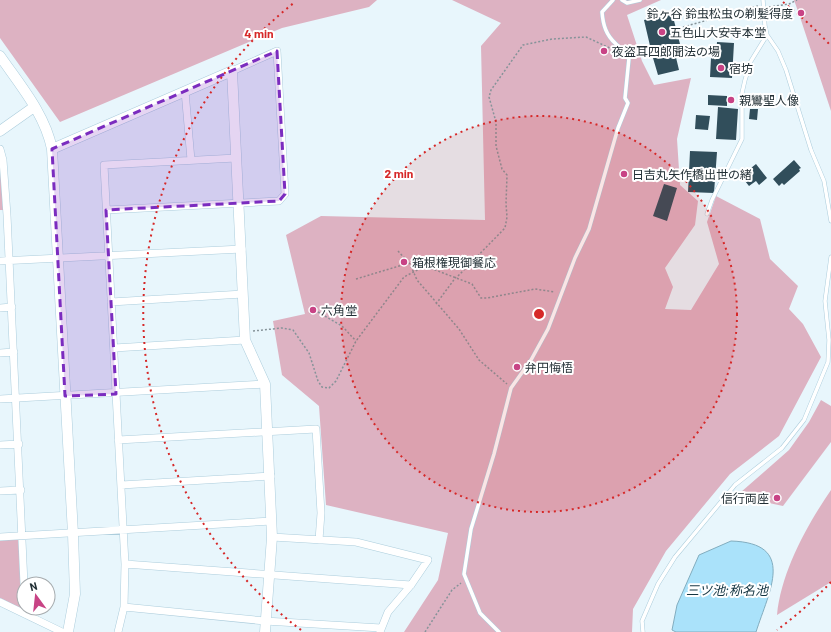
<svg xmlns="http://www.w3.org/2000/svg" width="831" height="632" font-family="Barlow,'Noto Sans JP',sans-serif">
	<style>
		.green { fill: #ddb2c2 }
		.water { fill: #aae2fa; stroke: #82adbf }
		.building { fill: #314e5b }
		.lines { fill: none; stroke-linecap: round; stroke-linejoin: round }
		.lane-casing { stroke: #accddc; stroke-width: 4.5 }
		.street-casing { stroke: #accddc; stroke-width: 8 }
		.secondary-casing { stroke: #accddc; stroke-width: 11 }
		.path { stroke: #869399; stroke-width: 1.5; stroke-dasharray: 2 2; stroke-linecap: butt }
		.lane { stroke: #fff; stroke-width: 3.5 }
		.street { stroke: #fff; stroke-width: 7 }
		.secondary { stroke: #fff; stroke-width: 10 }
		.marked { fill: #7b2cbf; fill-opacity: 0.2; stroke: #7b2cbf; stroke-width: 3; stroke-dasharray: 8 5; stroke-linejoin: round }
		.ring { fill: none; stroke: #d62828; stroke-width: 2; stroke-dasharray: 2 4 }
		.poi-dot { fill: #c84385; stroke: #fff; stroke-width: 1.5 }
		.labels { text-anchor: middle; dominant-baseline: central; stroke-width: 4; stroke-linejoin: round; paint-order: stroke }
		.poi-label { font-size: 12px; fill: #233036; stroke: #fff; text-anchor: start }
		.water-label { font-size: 13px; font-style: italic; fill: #143542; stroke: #fff }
		.centre { fill: #d62828; stroke: #fff; stroke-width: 2 }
		.ring-label { font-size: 12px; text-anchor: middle; font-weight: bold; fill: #d62828; stroke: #fff; stroke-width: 4; stroke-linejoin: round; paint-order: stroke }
	</style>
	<rect width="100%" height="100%" fill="#e8f6fc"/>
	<!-- green -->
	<path class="green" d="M 0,0 L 377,0 L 369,7 L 282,28 L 60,122 L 0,38 Z
		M 452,0 L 661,0 L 627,15 L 642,61 L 654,85 L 691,78 L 677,139 L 680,185 L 698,201 L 695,225 L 665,268 L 673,287 L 665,309 L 691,310 L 719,264 L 707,222 L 716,196 L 760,219 L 770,259 L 798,286 L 789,309 L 803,324 L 821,357 L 779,436 L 730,474 L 666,551 L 633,609 L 632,632 L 404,632 L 438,580 L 448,533 L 326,505 L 319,406 L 282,375 L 273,321 L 305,314 L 286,235 L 321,216 L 485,220 L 481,46 L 501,23 Z
		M 794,0 L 831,0 L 831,111 L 799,14 Z
		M 1,158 L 3,210 L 0,210 L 0,159 Z
		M 821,400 L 831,406 L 831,442 L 783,506 L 755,500 L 741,492 L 789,450 L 809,422 Z
		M 831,490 L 831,582 L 777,615 C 781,572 807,525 831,490 Z
		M 20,539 L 23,610 L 0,598 L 0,540 Z"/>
	<!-- water -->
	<path class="water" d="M 731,541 C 797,543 769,591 756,632 L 676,632 L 672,630 L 677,605 L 699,555 Z"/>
	<!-- building -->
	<path class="building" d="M 672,13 L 680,44 L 673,45 L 679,70 L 658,75 L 653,58 L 662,56 L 660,48 L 651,50 L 644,20 Z
		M 717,42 L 734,43 L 732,78 L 710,77 L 711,58 L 716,58 Z
		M 708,95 L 727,96 L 727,106 L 708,105 Z
		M 718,107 L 738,109 L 736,140 L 716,139 Z
		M 750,109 L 758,109 L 757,120 L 749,119 Z
		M 696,115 L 710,116 L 708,130 L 695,129 Z
		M 690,151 L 717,152 L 714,193 L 688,192 Z
		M 794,160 L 801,168 L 799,169 L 800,171 L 784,185 L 782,183 L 779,186 L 773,179 Z
		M 756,164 L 767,178 L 759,185 L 756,181 L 749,186 L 741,176 Z
		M 664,184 L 677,188 L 667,221 L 653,216 Z
		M 311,306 L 316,306 L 317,310 L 315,313 L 310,314 L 309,309 Z"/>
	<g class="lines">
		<!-- lane casing -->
		<g class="lane-casing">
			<path id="lane" d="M 622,0 L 627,3 L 640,0
				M 763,0 L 765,26 L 767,35 L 778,51 L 786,70 L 811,150 L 824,181 L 831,221
				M 707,214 L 712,200 L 742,139 L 742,93 L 745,80 L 751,61 L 767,35
				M 499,632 L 480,613 L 464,574 L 471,529 L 494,454 L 511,388 L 531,360 L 548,329 L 575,258 L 589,229 L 618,128 L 628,103 L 625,98 L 629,58 C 626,52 621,49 616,44 C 606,35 603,25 602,12 L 613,0
				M 643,632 L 642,621 L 658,584 L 675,557 L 735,485 L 782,448 L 804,420 L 828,362 L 829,340 L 825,301 L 831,257"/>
		</g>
		<!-- street casing -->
		<g class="street-casing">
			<path id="street" d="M 185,91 L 191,160
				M 0,149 L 3,160 L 7,215 L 24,584
				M 106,210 L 279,201 L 285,194 L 277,51 L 232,71
				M 0,261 L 242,249
				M 111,302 L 243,294
				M 0,308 L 12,307
				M 114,348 L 245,340
				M 0,353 L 14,352
				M 0,399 L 265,384
				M 118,440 L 316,429 L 321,513 L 319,540
				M 0,445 L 19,444
				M 121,485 L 271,476
				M 0,491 L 21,490
				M 0,537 L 272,521
				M 272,537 L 356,542 L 428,560 L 411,585 L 388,612 L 380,632
				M 125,564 L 411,585
				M 0,602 L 62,632
				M 124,607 L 265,621 L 381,628
				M 118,632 L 124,607 L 125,564 L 104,165 L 236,158"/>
		</g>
		<!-- secondary casing -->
		<g class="secondary-casing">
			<path id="secondary" d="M 0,56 C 20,85 45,114 52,149 L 73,534 L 75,594 L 68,632
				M 0,131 L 34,107
				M 52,149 L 232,71 L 245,340 L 265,384 L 272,537 L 265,632"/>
		</g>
		<!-- path -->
		<path class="path" d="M 769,7 L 789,4 L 797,0
			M 683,27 L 758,6
			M 398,251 L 410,264 L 417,280 L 459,329 L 479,360 L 507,384
			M 458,276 L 505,228 L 507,217 L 506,204 L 507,175 L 502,169 L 496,146 L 496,122 L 489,97 L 491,90 L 523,45 L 552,39 L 586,37 L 612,49
			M 356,279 L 409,263
			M 436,304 L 456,277
			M 318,312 L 342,326 L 356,341
			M 253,331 L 282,328 L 293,330 L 309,353 L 318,381 L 322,387 L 329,388 L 336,381 L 356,341 L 404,277 L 423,267 L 430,268 L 472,284 L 481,298 L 487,298 L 535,289 L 555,292
			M 425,632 L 452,590 L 461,583"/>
		<!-- lane -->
		<use href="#lane" class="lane"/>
		<!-- street -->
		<use href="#street" class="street"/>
		<!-- secondary -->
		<use href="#secondary" class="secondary"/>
	</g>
	<!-- marked area -->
	<path class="marked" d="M 277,51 L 285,194 L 279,201 L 106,210 L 116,394 L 65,396 L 52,149 Z"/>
	<!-- distance rings -->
	<circle cx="539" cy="314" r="198" fill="#d62828" fill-opacity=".12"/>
	<g class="ring">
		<circle cx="539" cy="314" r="198"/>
		<path d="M831 582A396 396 0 0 1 777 630M301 630A396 396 0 0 1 295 2M783 2A396 396 0 0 1 831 46"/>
	</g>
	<!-- markers -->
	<g class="poi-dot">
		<circle cx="801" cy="13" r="4"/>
		<circle cx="662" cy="32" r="4"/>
		<circle cx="604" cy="51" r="4"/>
		<circle cx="721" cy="68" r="4"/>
		<circle cx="731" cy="100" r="4"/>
		<circle cx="624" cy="174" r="4"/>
		<circle cx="404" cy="262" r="4"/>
		<circle cx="313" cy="310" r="4"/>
		<circle cx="517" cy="367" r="4"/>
		<circle cx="777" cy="498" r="4"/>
	</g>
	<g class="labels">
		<!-- poi labels -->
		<g class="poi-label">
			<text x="793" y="13" text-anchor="end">鈴ヶ谷 鈴虫松虫の剃髪得度</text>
			<text x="670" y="32">五色山大安寺本堂</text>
			<text x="612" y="51">夜盗耳四郎聞法の場</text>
			<text x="729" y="68">宿坊</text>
			<text x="739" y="100">親鸞聖人像</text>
			<text x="632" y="174">日吉丸矢作橋出世の緒</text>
			<text x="412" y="262">箱根権現御餐応</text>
			<text x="321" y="310">六角堂</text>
			<text x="525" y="367">弁円悔悟</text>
			<text x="769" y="498" text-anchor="end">信行両座</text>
		</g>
		<!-- water labels -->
		<g class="water-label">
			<text x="727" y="590">三ツ池;称名池</text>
		</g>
	</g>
	<circle cx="539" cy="314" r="6" class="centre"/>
	<g class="ring-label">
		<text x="259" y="38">4 min</text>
		<text x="399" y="178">2 min</text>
	</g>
	<!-- north arrow -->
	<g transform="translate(36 596) rotate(345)"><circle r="19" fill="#ffffff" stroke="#a7acaf"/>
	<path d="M0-3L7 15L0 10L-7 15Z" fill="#c84385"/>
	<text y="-6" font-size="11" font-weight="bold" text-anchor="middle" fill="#233036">N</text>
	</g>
</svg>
